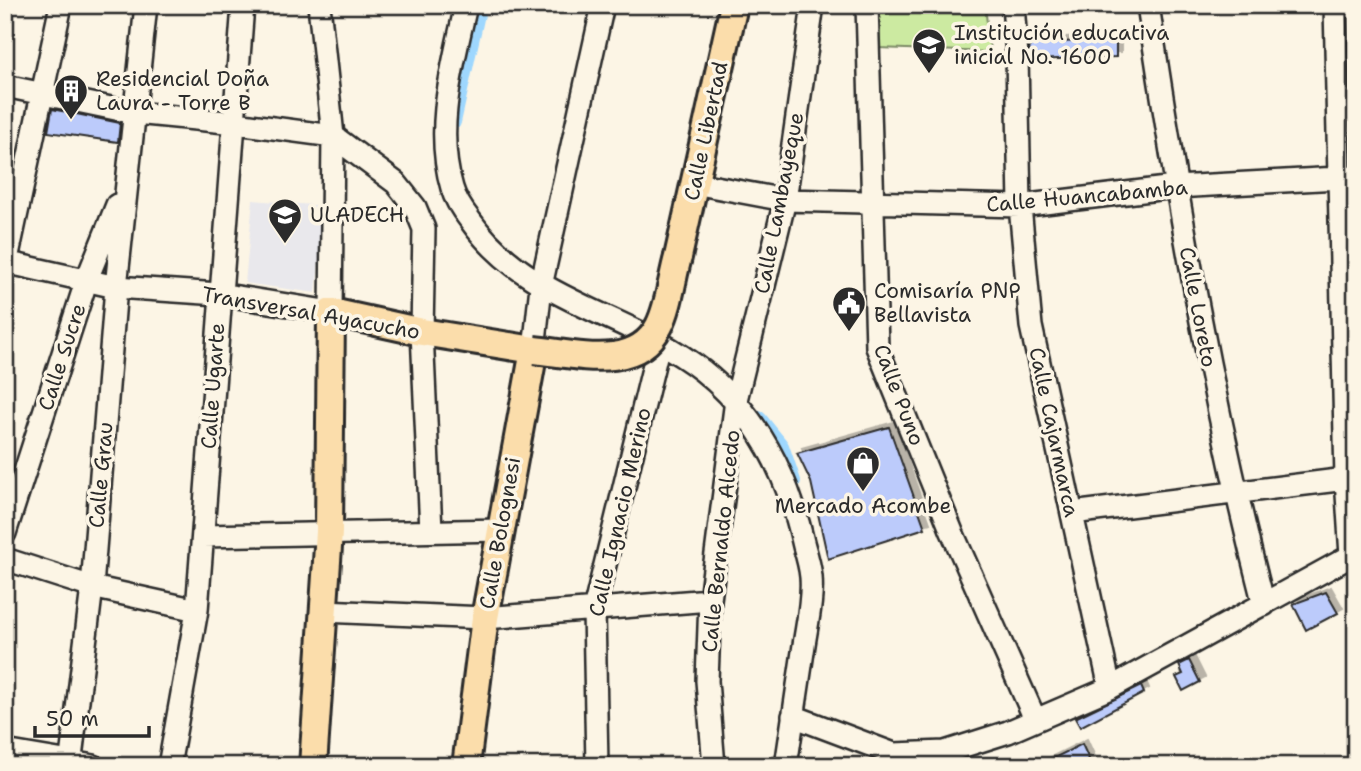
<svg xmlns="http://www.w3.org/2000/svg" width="1361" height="771" font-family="'Shantell Sans',sans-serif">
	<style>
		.built { fill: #e9e8ec }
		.green { fill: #cceaa1; stroke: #7c8a66; stroke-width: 2 }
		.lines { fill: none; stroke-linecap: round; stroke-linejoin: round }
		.canal { stroke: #9ed7fe; stroke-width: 16 }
		.building { fill: #bccbfb; stroke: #2b2b2b; stroke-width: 2; filter: url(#shadow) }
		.minor-casing { stroke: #2b2b2b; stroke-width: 26 }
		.major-casing { stroke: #2b2b2b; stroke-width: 32 }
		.minor { stroke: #fcf5e5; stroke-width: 21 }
		.major { stroke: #fbddab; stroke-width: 26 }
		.major-bridge-casing { stroke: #2b2b2b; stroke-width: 32; stroke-linecap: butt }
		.major-bridge { stroke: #fbddab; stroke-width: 26 }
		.labels { text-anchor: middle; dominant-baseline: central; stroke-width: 7; stroke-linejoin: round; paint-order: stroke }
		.poi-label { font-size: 21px; fill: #2b2b2b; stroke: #fcf5e5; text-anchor: start }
		.street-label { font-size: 21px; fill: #2b2b2b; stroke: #fcf5e5 }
	</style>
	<defs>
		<filter id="shadow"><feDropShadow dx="5" dy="-5" stdDeviation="0" flood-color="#0004"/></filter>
	</defs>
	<rect width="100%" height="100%" fill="#fcf5e5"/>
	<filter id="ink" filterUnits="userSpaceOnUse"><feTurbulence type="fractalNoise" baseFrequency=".0143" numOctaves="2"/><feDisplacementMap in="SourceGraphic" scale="14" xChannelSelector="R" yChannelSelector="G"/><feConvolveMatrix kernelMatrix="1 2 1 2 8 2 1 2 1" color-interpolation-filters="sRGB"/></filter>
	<g filter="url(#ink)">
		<!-- built -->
		<path class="built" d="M 253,200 L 324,206 L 316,293 L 245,283 Z"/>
		<!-- green -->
		<path class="green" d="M 876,5 L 985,5 L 990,52 L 878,48 Z"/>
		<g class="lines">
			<!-- canal -->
			<path class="canal" d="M 453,122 L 479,5
				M 759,419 L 781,446 L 793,481"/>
		</g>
		<!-- building -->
		<path class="building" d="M 1116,40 L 1116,57 L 1030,60 L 1029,43 Z
			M 52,109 L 120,123 L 118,142 L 48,132 Z
			M 889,427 L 925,528 L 828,559 L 811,482 L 797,453 Z
			M 1326,592 L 1338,613 L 1306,630 L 1293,604 Z
			M 1189,660 L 1200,682 L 1183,691 L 1176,677 L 1183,674 L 1179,665 Z
			M 1141,686 L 1144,693 L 1080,727 L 1075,718 Z
			M 1082,744 L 1092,766 L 1038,766 Z"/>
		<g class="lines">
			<!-- minor casing -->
			<g class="minor-casing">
				<path id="minor" d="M 466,5 C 453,66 434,127 452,188 C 455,199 463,211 470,220 C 528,303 628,312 703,371 C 758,415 789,478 804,546 C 807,556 810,566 811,577 C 813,599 807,624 804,645 C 798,685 792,726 786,766
					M 867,5 L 877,347 L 952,532 L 1035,719
					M 1013,5 L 1017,56 L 1020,206 L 1031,326 L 1110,688
					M 1148,5 C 1178,207 1213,408 1264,605
					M 1335,5 L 1346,479 L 1351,556
					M 5,86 L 135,113 L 236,123 L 333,136 L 396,183 L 415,207 L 424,229 L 422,332 L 431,531
					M 694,183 L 785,200 L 1020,206 L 1175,187 L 1356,177
					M 5,262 L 116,287 L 219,294 L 331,312 L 333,136 L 319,5
					M 5,269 L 61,5
					M 534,350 L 541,286 L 603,5
					M 1072,513 L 1346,479
					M 5,533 L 87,279 L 117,205
					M 203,536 L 502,530
					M 5,559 L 92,587 L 197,610
					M 323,611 L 485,618 L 710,600
					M 793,716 L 894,754 L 945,752 L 1008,732 L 1110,688 L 1351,556 L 1356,550
					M 5,751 L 94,766
					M 70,766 L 92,587 L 116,287 L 146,5
					M 169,766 L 197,610 L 243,5
					M 597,766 L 594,610 L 659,344
					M 714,766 L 707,681 L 710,600 L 736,400 L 785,200 L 813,5"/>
			</g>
			<!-- major casing -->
			<g class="major-casing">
				<path id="major" d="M 678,257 L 734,5
					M 313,766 L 329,532 L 331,312 L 422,332 L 534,350 L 485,618 L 466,766"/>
			</g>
			<!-- minor -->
			<use href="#minor" class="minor"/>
			<!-- major -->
			<use href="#major" class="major"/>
			<!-- major-bridge casing -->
			<g class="major-bridge-casing">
				<path id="major-bridge" d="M 534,350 C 575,354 636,372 659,326 C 669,307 672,278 678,257"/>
			</g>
			<!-- major-bridge -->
			<use href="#major-bridge" class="major-bridge"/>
		</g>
	</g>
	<!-- icons -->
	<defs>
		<g id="school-pin" transform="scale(1.75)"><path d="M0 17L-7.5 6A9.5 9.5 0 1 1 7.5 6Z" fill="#2b2b2b" stroke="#fcf5e5"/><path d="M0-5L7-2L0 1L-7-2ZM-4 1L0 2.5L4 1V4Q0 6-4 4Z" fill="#fff"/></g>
		<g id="building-pin" transform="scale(1.75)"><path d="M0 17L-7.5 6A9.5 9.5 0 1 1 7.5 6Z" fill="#2b2b2b" stroke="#fcf5e5"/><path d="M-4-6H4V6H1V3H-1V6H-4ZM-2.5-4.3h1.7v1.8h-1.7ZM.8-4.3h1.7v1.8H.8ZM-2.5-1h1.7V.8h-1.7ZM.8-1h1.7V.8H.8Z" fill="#fff"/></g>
		<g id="university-pin" transform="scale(1.75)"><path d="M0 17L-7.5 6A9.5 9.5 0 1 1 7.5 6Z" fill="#2b2b2b" stroke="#fcf5e5"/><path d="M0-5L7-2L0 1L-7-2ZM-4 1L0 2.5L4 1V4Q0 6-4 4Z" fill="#fff"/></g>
		<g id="civic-pin" transform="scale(1.75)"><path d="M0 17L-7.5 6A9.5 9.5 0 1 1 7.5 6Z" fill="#2b2b2b" stroke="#fcf5e5"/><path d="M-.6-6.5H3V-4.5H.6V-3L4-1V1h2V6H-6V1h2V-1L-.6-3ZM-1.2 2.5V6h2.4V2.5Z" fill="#fff"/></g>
		<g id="shop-pin" transform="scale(1.75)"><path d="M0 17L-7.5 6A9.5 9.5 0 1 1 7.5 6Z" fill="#2b2b2b" stroke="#fcf5e5"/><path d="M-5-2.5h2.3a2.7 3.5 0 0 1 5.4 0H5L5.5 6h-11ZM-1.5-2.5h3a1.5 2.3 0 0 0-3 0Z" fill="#fff"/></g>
	</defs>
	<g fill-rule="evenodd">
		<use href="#school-pin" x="929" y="45"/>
		<use href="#building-pin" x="71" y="91"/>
		<use href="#university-pin" x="285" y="215"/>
		<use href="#civic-pin" x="849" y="303"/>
		<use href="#shop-pin" x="863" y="463"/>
	</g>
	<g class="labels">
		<!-- poi labels -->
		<g class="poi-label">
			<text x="954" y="33">Institución educativa<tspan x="954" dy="24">inicial No. 1600</tspan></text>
			<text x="96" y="79">Residencial Doña<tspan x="96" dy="24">Laura - Torre B</tspan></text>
			<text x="310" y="215">ULADECH</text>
			<text x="874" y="291">Comisaría PNP<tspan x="874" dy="24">Bellavista</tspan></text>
			<text x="863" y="506" text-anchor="middle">Mercado Acombe</text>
		</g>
		<!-- street labels -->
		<g class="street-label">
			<text transform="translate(706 131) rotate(-78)">Calle Libertad</text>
			<text transform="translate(1087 196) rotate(-5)">Calle Huancabamba</text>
			<text transform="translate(779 203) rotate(-79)">Calle Lambayeque</text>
			<text transform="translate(1198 307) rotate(79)">Calle Loreto</text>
			<text transform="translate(311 313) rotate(10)">Transversal Ayacucho</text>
			<text transform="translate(62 357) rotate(-72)">Calle Sucre</text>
			<text transform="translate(213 386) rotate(-86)">Calle Ugarte</text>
			<text transform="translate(899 395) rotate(69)">Calle Puno</text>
			<text transform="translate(1054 432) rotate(78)">Calle Cajarmarca</text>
			<text transform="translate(101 475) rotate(-85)">Calle Grau</text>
			<text transform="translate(620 512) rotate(-77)">Calle Ignacio Merino</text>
			<text transform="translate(500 533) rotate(-80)">Calle Bolognesi</text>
			<text transform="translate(721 541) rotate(-84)">Calle Bernaldo Alcedo</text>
		</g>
	</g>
	<!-- margin -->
	<rect width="1361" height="771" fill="none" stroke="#fcf5e5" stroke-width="28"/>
	<rect x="14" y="14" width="1333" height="743" fill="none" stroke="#2b2b2b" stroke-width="2.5" filter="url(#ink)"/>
	<!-- scale -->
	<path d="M35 726v10h114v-10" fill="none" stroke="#2b2b2b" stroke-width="3.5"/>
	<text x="46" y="726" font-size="21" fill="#2b2b2b" stroke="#fcf5e5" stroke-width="5" paint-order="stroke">50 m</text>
</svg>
